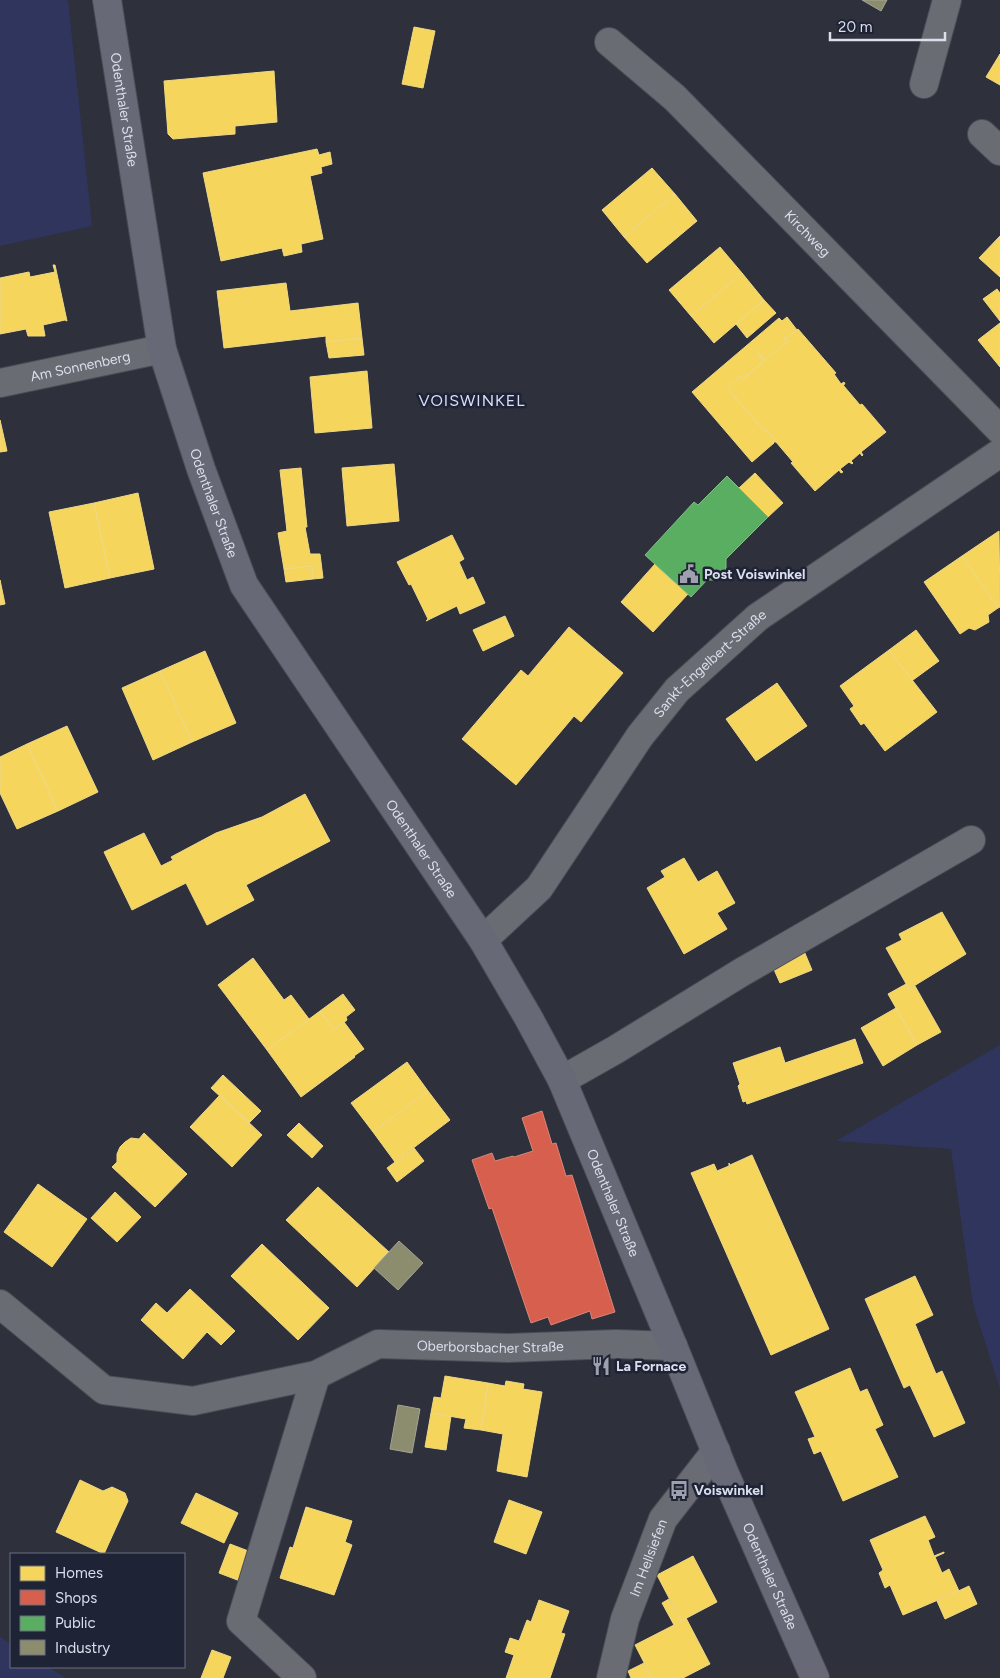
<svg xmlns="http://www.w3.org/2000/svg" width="1000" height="1678" font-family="Figtree,sans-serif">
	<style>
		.green { fill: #30355e }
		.homes { fill: #f6d55c; stroke: #eed887 }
		.shops { fill: #d6604d; stroke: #d8867c }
		.public { fill: #5aae61; stroke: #81bc8a }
		.industry { fill: #8c8c6e; stroke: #a4a594 }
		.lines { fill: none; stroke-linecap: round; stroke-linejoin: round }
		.minor-casing { stroke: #4b4d56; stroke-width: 30 }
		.major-casing { stroke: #4b4d56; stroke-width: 30 }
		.minor { stroke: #6a6c74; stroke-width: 28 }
		.major { stroke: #676976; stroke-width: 28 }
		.labels { text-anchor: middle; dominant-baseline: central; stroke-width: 5; stroke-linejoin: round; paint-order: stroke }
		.street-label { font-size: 14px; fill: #dbdeeb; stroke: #1f2336 }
		.poi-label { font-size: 14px; font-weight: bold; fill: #dbdeeb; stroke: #1f2336; text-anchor: start }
		.quarter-label { font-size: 16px; letter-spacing: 1px; fill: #d9def9; stroke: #1f2336 }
	</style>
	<rect width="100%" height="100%" fill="#2e303b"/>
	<!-- green -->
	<path class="green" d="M 0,0 L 68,0 L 92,226 L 0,246 Z
		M 1000,1045 L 1000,1389 L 973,1304 L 951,1149 L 836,1141 Z
		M 0,1637 L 11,1644 L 11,1667 L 48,1667 L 66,1678 L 0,1678 Z"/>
	<!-- homes -->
	<path class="homes" d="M 414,27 L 435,31 L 423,88 L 402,84 Z
		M 1000,54 L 1000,85 L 986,77 Z
		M 274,71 L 277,122 L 235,126 L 235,134 L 173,139 L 168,134 L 164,81 Z
		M 317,149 L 319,155 L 330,152 L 332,164 L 321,167 L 322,173 L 310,176 L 323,239 L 301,244 L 302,252 L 284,256 L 282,248 L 221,261 L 203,173 Z
		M 652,168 L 675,194 L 624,237 L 602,210 Z
		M 675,194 L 697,221 L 647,263 L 624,237 Z
		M 1000,236 L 1000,277 L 979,258 Z
		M 720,247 L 742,273 L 691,316 L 669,290 Z
		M 53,265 L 55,265 L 67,321 L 65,320 L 43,325 L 45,336 L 28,336 L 26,329 L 0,334 L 0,278 L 29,272 L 30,277 L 55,272 Z
		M 742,273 L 764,300 L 714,343 L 691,316 Z
		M 286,283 L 290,311 L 358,303 L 362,338 L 326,342 L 326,336 L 224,348 L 217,291 Z
		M 997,289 L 1000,293 L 1000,321 L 983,299 Z
		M 764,300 L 776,313 L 747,338 L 736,324 Z
		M 787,317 L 797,330 L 787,338 L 784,338 L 787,342 L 765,359 L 759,353 L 759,354 L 764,361 L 743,379 L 740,375 L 739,378 L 727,388 L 765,432 L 767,430 L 775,440 L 773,442 L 774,443 L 752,462 L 692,392 L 779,318 L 782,321 Z
		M 1000,323 L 1000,367 L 978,340 Z
		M 798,329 L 836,373 L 834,374 L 841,384 L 844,382 L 845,384 L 843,385 L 860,405 L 862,404 L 886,432 L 861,452 L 863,455 L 862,456 L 860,453 L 851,461 L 853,463 L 852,464 L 849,462 L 840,469 L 843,472 L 841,473 L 839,470 L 815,491 L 791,463 L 793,462 L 776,442 L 773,442 L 775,440 L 767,430 L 765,432 L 727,388 L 739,378 L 740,375 L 743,379 L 764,361 L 759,354 L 759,353 L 765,359 L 787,342 L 784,338 L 787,338 Z
		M 362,338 L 364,355 L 329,358 L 326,342 Z
		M 367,371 L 372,428 L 315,433 L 310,377 Z
		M 0,420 L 7,451 L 0,452 Z
		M 394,464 L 399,521 L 347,526 L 342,468 Z
		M 301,468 L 307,527 L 305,527 L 310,554 L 320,554 L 323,578 L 313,579 L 312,566 L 284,569 L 278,533 L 287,531 L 280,470 Z
		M 755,473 L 783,503 L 768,517 L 739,488 Z
		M 138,493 L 154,569 L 110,578 L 94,503 Z
		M 94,503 L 110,578 L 65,588 L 49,512 Z
		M 999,531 L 1000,607 L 998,608 L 962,556 Z
		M 452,535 L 464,559 L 459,562 L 467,580 L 473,577 L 485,603 L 460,614 L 457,606 L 426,621 L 428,619 L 411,584 L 409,585 L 397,562 Z
		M 962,556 L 998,608 L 988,615 L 989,622 L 975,630 L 969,628 L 960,634 L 924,582 Z
		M 655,564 L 688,594 L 653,632 L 621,602 Z
		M 312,566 L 313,579 L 286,582 L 284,569 Z
		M 0,580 L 5,604 L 0,605 Z
		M 505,616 L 514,636 L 483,651 L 473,630 Z
		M 569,627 L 623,673 L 581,722 L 574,716 L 516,785 L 462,739 L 521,670 L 528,676 Z
		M 916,630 L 939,661 L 913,680 L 911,679 L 889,650 Z
		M 889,650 L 937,712 L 885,751 L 864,723 L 861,725 L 850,709 L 854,706 L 840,686 Z
		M 205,651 L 236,723 L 192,742 L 160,671 Z
		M 160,671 L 192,742 L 153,760 L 122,688 Z
		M 777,683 L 807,726 L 756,761 L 726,719 Z
		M 67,726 L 98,792 L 58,811 L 27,744 Z
		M 27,744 L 58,811 L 17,829 L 0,793 L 0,757 Z
		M 305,794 L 330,841 L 246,885 L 254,900 L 207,925 L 186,883 L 132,910 L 104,852 L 144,833 L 161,866 L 173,860 L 171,857 L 216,833 L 262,817 Z
		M 684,858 L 698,882 L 717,871 L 735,903 L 717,913 L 727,929 L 684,954 L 647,888 L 665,877 L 661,871 Z
		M 942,912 L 966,954 L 909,989 L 886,948 L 902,940 L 899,934 Z
		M 804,951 L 812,970 L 780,983 L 772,965 Z
		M 253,958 L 284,1000 L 291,995 L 309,1019 L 267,1050 L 218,985 Z
		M 906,984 L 909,989 L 915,986 L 941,1032 L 917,1045 L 888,994 Z
		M 343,994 L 355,1010 L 346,1017 L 347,1020 L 334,1030 L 320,1011 Z
		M 896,1008 L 917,1045 L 883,1066 L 861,1028 Z
		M 320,1011 L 334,1030 L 344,1022 L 364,1049 L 354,1056 L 355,1057 L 301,1097 L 267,1050 Z
		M 855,1039 L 863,1063 L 747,1104 L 746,1101 L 743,1102 L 738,1086 L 740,1084 L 733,1063 L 780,1047 L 785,1063 Z
		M 407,1062 L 428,1091 L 373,1132 L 351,1103 Z
		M 223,1075 L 261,1111 L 249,1123 L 211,1088 Z
		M 428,1091 L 450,1120 L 395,1162 L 373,1132 Z
		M 220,1095 L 262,1135 L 232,1167 L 190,1127 Z
		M 299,1123 L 323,1146 L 312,1158 L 287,1135 Z
		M 144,1133 L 187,1174 L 155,1207 L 112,1167 L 117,1162 L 117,1154 L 120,1147 L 125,1142 L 131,1138 L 139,1139 Z
		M 414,1148 L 424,1161 L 397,1182 L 387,1168 Z
		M 752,1155 L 829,1329 L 771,1355 L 691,1173 L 714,1164 L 717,1171 L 729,1166 L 729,1163 L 730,1165 Z
		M 38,1184 L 87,1219 L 52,1267 L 4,1232 Z
		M 318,1187 L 389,1252 L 357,1287 L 286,1220 Z
		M 115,1192 L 141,1217 L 117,1242 L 91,1218 Z
		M 262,1244 L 329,1308 L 298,1340 L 231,1276 Z
		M 915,1276 L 933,1315 L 915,1324 L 936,1374 L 942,1371 L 965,1423 L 934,1437 L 910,1385 L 904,1388 L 865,1299 Z
		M 190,1289 L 235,1331 L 221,1345 L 207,1332 L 183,1359 L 141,1320 L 156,1303 L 167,1313 Z
		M 850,1368 L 860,1392 L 867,1389 L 883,1425 L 875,1429 L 898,1477 L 843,1501 L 821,1451 L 814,1454 L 808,1439 L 815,1437 L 795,1392 Z
		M 445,1376 L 488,1383 L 481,1430 L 464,1428 L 466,1419 L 431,1413 L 434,1397 L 441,1398 Z
		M 506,1381 L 524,1384 L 523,1389 L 542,1392 L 527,1477 L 497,1471 L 503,1434 L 481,1430 L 488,1383 L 505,1386 Z
		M 431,1413 L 451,1416 L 446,1450 L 425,1447 Z
		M 80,1480 L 103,1491 L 112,1487 L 125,1493 L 128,1501 L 104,1554 L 56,1532 Z
		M 196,1493 L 238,1513 L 224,1543 L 181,1523 Z
		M 509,1500 L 542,1512 L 526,1554 L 494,1542 Z
		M 306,1507 L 352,1521 L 345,1542 L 352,1545 L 334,1595 L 280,1578 L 290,1547 L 293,1548 Z
		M 925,1516 L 935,1537 L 928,1540 L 934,1556 L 944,1552 L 944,1553 L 935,1557 L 942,1573 L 949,1569 L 959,1591 L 903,1615 L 890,1585 L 885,1588 L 879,1573 L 883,1570 L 870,1540 Z
		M 230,1544 L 251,1552 L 240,1581 L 219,1573 Z
		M 693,1556 L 717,1602 L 681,1621 L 657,1575 Z
		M 969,1586 L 977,1604 L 945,1619 L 937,1601 Z
		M 669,1599 L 681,1621 L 686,1618 L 710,1664 L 683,1678 L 652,1678 L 635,1645 L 674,1625 L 662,1603 Z
		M 539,1600 L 569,1611 L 561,1633 L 565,1634 L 550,1678 L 506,1678 L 514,1655 L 505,1652 L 510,1638 L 519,1641 L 527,1620 L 531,1622 Z
		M 212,1650 L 231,1657 L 223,1678 L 201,1678 Z
		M 644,1663 L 652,1678 L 631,1678 L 628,1671 Z"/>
	<!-- shops -->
	<path class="shops" d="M 542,1111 L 552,1144 L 556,1143 L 566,1176 L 572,1175 L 615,1312 L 592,1319 L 590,1311 L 551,1325 L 548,1317 L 531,1323 L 492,1208 L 489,1209 L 472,1160 L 492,1153 L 495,1161 L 513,1156 L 514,1157 L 533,1151 L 522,1118 Z"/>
	<!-- public -->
	<path class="public" d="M 727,476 L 768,517 L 726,559 L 726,570 L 717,580 L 707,580 L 691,597 L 645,555 L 694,502 L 698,505 Z"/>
	<!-- industry -->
	<path class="industry" d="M 862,0 L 887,0 L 881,11 Z
		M 399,1241 L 423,1263 L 398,1290 L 374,1268 Z
		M 398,1405 L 420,1409 L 412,1453 L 390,1449 Z"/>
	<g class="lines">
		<!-- minor casing -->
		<g class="minor-casing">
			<g id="minor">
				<path id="s1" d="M 609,42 L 675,98 L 1000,430"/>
				<path d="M 924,84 L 947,0"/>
				<path d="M 982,134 L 1000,151"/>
				<path id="s2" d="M 0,383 L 162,349"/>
				<path id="s3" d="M 483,940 L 539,888 L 640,736 L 677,690 L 758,617 L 1000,453"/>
				<path d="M 562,1080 L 615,1050 L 742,972 L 971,840"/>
				<path id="s4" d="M 0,1304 L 104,1390 L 193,1401 L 316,1375 L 378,1344 L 508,1348 L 616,1344 L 673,1346"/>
				<path d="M 302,1678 L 241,1621 L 316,1375"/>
				<path id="s5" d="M 611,1678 L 625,1619 L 663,1519 L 716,1451"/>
			</g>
		</g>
		<!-- major casing -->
		<g class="major-casing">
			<g id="major">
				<path id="s6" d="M 107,0 L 162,349 L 201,469 L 244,585 L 483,940 L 528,1017 L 562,1080 L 673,1346 L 724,1472 L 815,1678"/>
			</g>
		</g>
		<!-- minor -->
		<use href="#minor" class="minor"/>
		<!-- major -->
		<use href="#major" class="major"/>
	</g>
	<!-- icons -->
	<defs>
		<g id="civic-bare" transform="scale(1.5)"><path d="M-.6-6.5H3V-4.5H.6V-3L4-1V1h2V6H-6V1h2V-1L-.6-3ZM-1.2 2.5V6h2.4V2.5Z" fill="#9ea1ad" stroke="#1f2336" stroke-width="2.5" paint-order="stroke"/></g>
		<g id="restaurant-bare" transform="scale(1.5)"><path d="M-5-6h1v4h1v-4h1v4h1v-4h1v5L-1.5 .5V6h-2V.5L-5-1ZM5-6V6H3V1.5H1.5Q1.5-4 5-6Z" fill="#9ea1ad" stroke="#1f2336" stroke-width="2.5" paint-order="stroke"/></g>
		<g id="bus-bare" transform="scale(1.5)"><path d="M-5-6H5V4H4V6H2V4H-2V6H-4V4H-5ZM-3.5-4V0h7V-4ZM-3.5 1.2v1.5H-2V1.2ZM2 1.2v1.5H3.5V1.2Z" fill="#9ea1ad" stroke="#1f2336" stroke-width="2.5" paint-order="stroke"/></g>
	</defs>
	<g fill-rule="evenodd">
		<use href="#civic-bare" x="689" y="574"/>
		<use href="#restaurant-bare" x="601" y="1366"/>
		<use href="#bus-bare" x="679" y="1490"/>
	</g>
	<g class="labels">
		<!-- street labels -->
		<g class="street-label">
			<text stroke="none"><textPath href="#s6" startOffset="111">Odenthaler Straße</textPath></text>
			<text stroke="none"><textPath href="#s1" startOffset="276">Kirchweg</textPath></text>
			<text stroke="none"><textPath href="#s2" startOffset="82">Am Sonnenberg</textPath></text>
			<text stroke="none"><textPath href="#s6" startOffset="516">Odenthaler Straße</textPath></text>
			<text stroke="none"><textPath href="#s3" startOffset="360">Sankt-Engelbert-Straße</textPath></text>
			<text stroke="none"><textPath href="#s6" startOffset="921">Odenthaler Straße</textPath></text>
			<text stroke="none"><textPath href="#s6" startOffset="1325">Odenthaler Straße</textPath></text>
			<text stroke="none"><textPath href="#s4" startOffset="532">Oberborsbacher Straße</textPath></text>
			<text stroke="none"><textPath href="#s5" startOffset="126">Im Hellsiefen</textPath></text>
			<text stroke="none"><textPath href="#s6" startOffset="1730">Odenthaler Straße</textPath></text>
		</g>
		<!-- poi labels -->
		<g class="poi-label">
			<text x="704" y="574">Post Voiswinkel</text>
			<text x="616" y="1366">La Fornace</text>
			<text x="694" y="1490">Voiswinkel</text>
		</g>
		<!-- quarter labels -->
		<g class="quarter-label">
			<text x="472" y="400">VOISWINKEL</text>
		</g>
	</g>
	<!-- legend -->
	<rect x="10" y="1553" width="175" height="115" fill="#1f2336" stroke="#6a6e7e"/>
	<rect x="20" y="1566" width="25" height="15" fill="#f6d55c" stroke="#6a6e7e"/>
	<text x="55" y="1578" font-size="15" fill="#dbdeeb">Homes</text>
	<rect x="20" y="1590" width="25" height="15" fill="#d6604d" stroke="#6a6e7e"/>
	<text x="55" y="1603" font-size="15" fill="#dbdeeb">Shops</text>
	<rect x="20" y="1616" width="25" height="15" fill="#5aae61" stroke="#6a6e7e"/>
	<text x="55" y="1628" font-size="15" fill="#dbdeeb">Public</text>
	<rect x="20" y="1640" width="25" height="15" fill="#8c8c6e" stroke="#6a6e7e"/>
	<text x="55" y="1653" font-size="15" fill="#dbdeeb">Industry</text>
	<!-- scale -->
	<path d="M830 32v8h115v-8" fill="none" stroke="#dbdeeb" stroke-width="2.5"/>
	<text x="838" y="32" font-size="15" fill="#dbdeeb" stroke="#1f2336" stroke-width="4" paint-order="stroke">20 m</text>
</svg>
